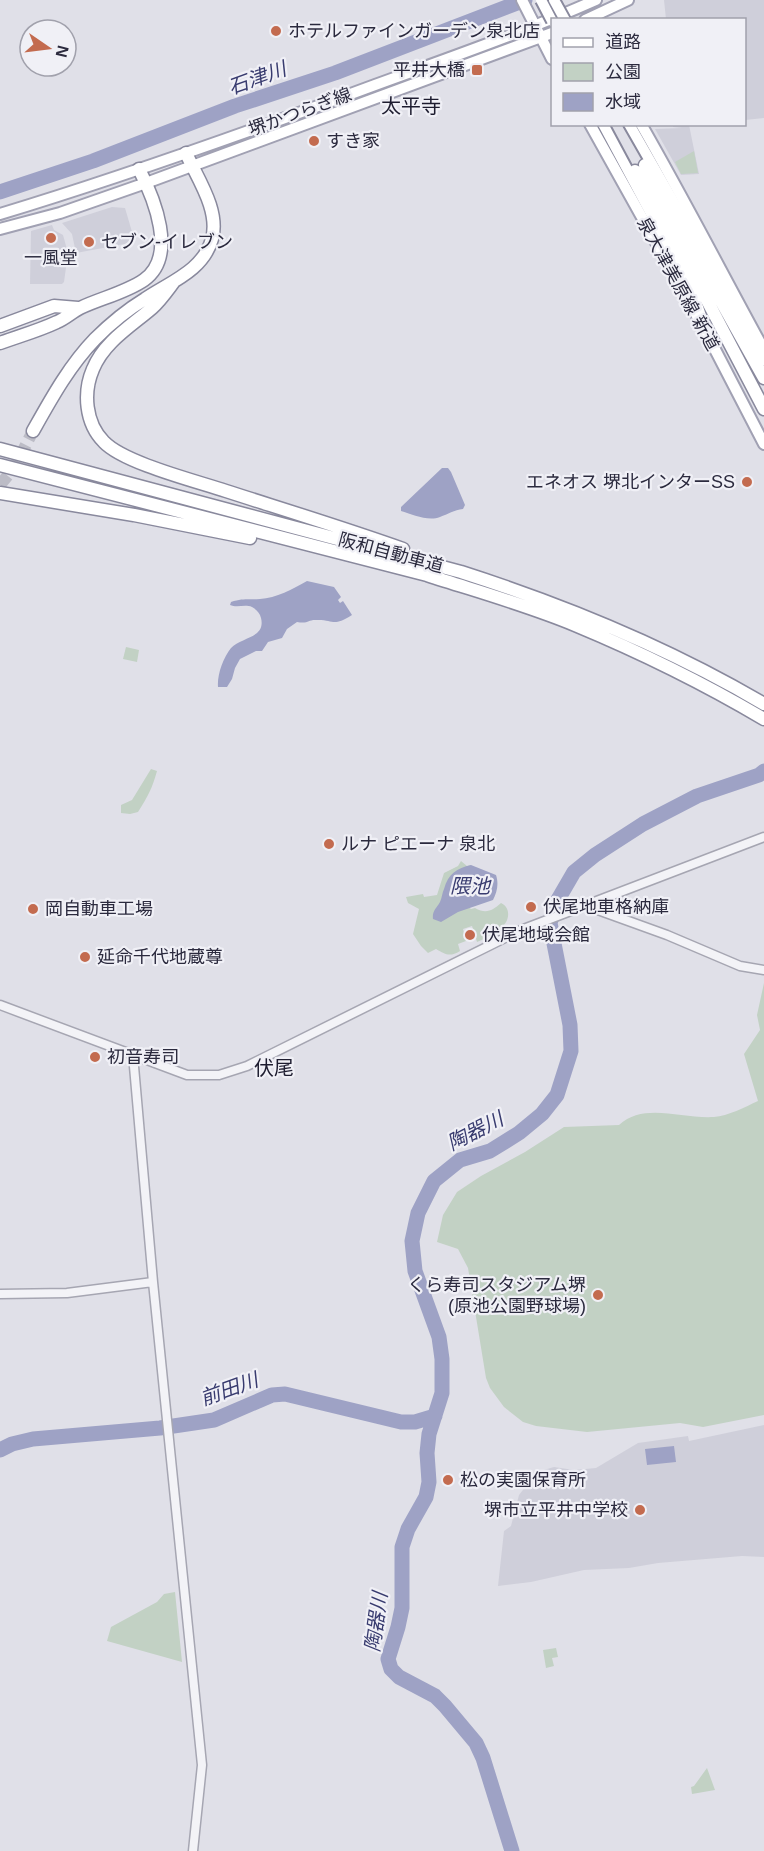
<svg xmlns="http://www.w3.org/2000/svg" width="764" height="1851" font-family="Arial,'Noto Sans JP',sans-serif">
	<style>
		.built { fill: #cfcfda }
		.green { fill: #c2d1c4 }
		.water { fill: #9ea2c5 }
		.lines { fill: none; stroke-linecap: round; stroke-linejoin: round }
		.river { stroke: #9ea2c5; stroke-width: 15 }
		.motorway-tunnel { stroke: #bcbcc6; stroke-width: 12; stroke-dasharray: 12 6; stroke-linecap: butt }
		.tertiary-casing { stroke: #a6a6b2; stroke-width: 11 }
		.primary-casing { stroke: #a1a1b3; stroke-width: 14 }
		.trunk-casing { stroke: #89899d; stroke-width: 14 }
		.motorway-casing { stroke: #89899d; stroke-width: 15 }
		.tertiary { stroke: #f3f3f7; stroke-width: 8 }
		.primary { stroke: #fff; stroke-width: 10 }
		.trunk { stroke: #fff; stroke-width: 10 }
		.motorway { stroke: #fff; stroke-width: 12 }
		.trunk-bridge-casing { stroke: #89899d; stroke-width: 14; stroke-linecap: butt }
		.trunk-bridge { stroke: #fff; stroke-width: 10 }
		.poi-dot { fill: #c36b4f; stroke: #f0f0f6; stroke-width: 2 }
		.labels { text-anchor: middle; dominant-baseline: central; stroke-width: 4.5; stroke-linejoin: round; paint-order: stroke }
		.poi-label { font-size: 18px; fill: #2b2a3e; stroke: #f0f0f6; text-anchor: start }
		.street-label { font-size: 18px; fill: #2b2a3e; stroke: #f0f0f6 }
		.water-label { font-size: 20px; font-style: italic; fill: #383b6f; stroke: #f0f0f6 }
		.neighbourhood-label { font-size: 20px; fill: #1d1c2f; stroke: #f0f0f6 }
	</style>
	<rect width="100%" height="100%" fill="#e0e0e8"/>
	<!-- built -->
	<path class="built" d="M 664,0 L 764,0 L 764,118 L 745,120 L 744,20 L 666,19 Z
		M 673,125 L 692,125 L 689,125 L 699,174 L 681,175 L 655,129 L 682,128 L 673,127 Z
		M 112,207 L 125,208 L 135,242 L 76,253 L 72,234 L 62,223 Z
		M 52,225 L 54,230 L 63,235 L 68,253 L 64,282 L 62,284 L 30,284 L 31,231 Z
		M 764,1425 L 764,1557 L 742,1556 L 658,1563 L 629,1568 L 584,1570 L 531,1582 L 498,1586 L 504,1531 L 511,1526 L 519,1495 L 537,1472 L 554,1467 L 574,1470 L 596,1468 L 638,1443 L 688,1436 L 689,1441 Z"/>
	<!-- green -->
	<path class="green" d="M 694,151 L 698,173 L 681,174 L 675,162 Z
		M 126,647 L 139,650 L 137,662 L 123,659 Z
		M 151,769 L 157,771 C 152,789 148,796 138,812 L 130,814 L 121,813 L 121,805 L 132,800 Z
		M 461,861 L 467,866 L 471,865 L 466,905 L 471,909 L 475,908 C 486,914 492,911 501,903 C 510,907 510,918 504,925 L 505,930 L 477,942 L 472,926 L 463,929 L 466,941 L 458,944 L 460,951 C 450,957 446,955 436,949 L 428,953 L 421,946 L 413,934 L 419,909 L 408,903 L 406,897 L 423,894 L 424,897 L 437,895 L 444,873 L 458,866 Z
		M 764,983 L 764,1415 L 703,1427 L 680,1423 L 587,1432 L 536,1426 L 523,1422 L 504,1407 L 490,1388 L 486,1378 L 468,1268 L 458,1249 L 437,1242 L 443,1215 L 457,1192 L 481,1176 L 525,1152 L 564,1127 L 619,1125 C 644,1102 681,1119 714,1117 C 728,1116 745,1107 758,1101 L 744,1054 L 760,1030 L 757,1015 Z
		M 175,1592 L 182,1662 L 107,1641 L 111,1627 L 157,1602 L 164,1594 Z
		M 556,1648 L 558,1657 L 552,1658 L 554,1666 L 546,1668 L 543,1650 Z
		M 707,1768 L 715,1790 L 692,1794 L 691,1787 L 694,1786 Z"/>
	<!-- water -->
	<path class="water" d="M 442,468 L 448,468 L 451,472 L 465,505 L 463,509 C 454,510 448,514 440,517 C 428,522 412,514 401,511 L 401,507 Z
		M 307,581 L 334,587 L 341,597 L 338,600 L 340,603 L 343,601 L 352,615 C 331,628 335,619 315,620 C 308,620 308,624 297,622 L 287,629 L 282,638 L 268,642 L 262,651 L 256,651 L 240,659 L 235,668 L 232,679 L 227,687 L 218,687 C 217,675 223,658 231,648 C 241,637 266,638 261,618 C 260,613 256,609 252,607 C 245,604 237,608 230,605 L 231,602 C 243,598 248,600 260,599 C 276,598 293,589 307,581 Z
		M 471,865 L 496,875 C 499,884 497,892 493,900 L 458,912 L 441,922 L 433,919 C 432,911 436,909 440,902 C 442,898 442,893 444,889 C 448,874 457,868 471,865 Z
		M 674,1446 L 676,1462 L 647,1465 L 645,1449 Z"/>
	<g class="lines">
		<!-- river -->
		<path class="river" d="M 0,192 L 93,161 L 235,106 L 335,73 L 525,0
			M 0,1450 L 12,1444 L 33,1439 L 160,1428 L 214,1420 L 272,1395 L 285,1394 L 401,1422 L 415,1422 L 435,1416
			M 512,1851 L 483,1758 L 476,1743 L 445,1706 L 435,1696 L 399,1677 L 391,1669 L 388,1659 L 398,1627 L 402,1608 L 402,1547 L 408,1529 L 426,1497 L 429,1482 L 427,1453 L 429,1434 L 442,1393 L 442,1359 L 439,1337 L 415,1271 L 412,1241 L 418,1213 L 434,1181 L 460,1160 L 490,1151 L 519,1133 L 542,1114 L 557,1095 L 571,1051 L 570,1025 L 550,923 L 556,903 L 574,872 L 595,855 L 643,824 L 697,796 L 759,775 L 764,771"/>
		<!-- motorway-tunnel -->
		<path class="motorway-tunnel" d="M 0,485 L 14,468 L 33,431"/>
		<!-- tertiary casing -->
		<g class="tertiary-casing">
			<path id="tertiary" d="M 584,905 L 667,935 L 740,966 L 764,970
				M 0,1005 L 187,1075 L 219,1075 L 247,1066 L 521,930 L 764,837
				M 133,1055 L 153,1282 L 202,1765 L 193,1851
				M 0,1294 L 67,1293 L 153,1282"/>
		</g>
		<!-- primary casing -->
		<g class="primary-casing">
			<path id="primary" d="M 522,0 L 552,59
				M 585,20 L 628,0
				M 590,124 L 707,334 L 764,444
				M 641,124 C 684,199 723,275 764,350
				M 0,214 C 126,176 251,131 375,85 C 449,58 524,32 596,0
				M 0,229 L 60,213 L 146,183 L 552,33"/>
		</g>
		<!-- trunk casing -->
		<g class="trunk-casing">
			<path id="trunk" d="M 603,124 L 693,292 L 707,334
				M 629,124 L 764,360"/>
		</g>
		<!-- motorway casing -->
		<g class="motorway-casing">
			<path id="motorway" d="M 645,165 L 764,378
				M 635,171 L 698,283 L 764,409
				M 173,283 C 167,291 160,301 152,308 C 131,326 104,342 93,369 C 83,392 85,423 104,442 C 124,463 196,481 226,491 C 285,510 344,528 403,549
				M 0,326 L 54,306 L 78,308
				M 0,343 C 19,336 38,331 57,322 C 65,319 72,312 80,308 C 101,298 125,293 144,280 C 178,256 154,198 139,169
				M 33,431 C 51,399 69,366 95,339 C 110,324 127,310 145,299 C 170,282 203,271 212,239 C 220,210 197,178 186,153
				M 0,449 L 461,572 C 567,606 669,648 764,704
				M 0,465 L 427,575 C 476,591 527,605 575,625 C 640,652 703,683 764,719
				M 0,493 L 134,515 L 250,538"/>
		</g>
		<!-- tertiary -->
		<use href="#tertiary" class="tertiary"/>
		<!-- primary -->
		<use href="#primary" class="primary"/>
		<!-- trunk -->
		<use href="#trunk" class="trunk"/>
		<!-- motorway -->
		<use href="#motorway" class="motorway"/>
		<!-- trunk-bridge casing -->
		<g class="trunk-bridge-casing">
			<path id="trunk-bridge" d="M 541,0 L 552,21
				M 554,0 L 565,20"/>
		</g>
		<!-- trunk-bridge -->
		<use href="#trunk-bridge" class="trunk-bridge"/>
	</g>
	<!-- markers -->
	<g class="poi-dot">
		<circle cx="276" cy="31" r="6"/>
		<rect x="471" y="64" width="12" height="12" rx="3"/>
		<circle cx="314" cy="141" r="6"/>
		<circle cx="51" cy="238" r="6"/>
		<circle cx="89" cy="242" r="6"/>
		<circle cx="747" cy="482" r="6"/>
		<circle cx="329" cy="844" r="6"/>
		<circle cx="531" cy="907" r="6"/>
		<circle cx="33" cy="909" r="6"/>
		<circle cx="470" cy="935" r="6"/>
		<circle cx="85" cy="957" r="6"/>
		<circle cx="95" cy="1057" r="6"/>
		<circle cx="598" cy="1295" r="6"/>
		<circle cx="448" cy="1480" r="6"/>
		<circle cx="640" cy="1510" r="6"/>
	</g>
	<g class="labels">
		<!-- poi labels -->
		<g class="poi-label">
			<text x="288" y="31">ホテルファインガーデン泉北店</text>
			<text x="465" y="70" text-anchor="end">平井大橋</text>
			<text x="326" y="141">すき家</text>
			<text x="101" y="242">セブン-イレブン</text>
			<text x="51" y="258" text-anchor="middle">一風堂</text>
			<text x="735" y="482" text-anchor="end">エネオス 堺北インターSS</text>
			<text x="341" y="844">ルナ ピエーナ 泉北</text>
			<text x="543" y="907">伏尾地車格納庫</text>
			<text x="45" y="909">岡自動車工場</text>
			<text x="482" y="935">伏尾地域会館</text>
			<text x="97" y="957">延命千代地蔵尊</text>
			<text x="107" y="1057">初音寿司</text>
			<text x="586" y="1285" text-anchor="end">くら寿司スタジアム堺<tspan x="586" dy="21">(原池公園野球場)</tspan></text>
			<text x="460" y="1480">松の実園保育所</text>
			<text x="628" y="1510" text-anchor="end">堺市立平井中学校</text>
		</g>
		<!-- street labels -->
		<g class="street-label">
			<text transform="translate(300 112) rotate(-20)">堺かつらぎ線</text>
			<text transform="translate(678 284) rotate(61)">泉大津美原線 新道</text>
			<text transform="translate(391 553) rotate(15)">阪和自動車道</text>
		</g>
		<!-- water labels -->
		<g class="water-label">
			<text transform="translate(257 78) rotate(-20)">石津川</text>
			<text x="470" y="886">隈池</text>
			<text transform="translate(475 1131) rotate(-27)">陶器川</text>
			<text transform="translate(229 1389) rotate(-20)">前田川</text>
			<text transform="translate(376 1622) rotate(-82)">陶器川</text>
		</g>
		<!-- neighbourhood labels -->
		<g class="neighbourhood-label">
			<text x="411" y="106">太平寺</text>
			<text x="274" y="1068">伏尾</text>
		</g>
	</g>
	<!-- legend -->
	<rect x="551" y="18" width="195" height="108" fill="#f0f0f6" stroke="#a1a1ac" stroke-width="1.5"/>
	<rect x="563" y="38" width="30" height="9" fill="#ffffff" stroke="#a1a1ac" stroke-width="1.5"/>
	<text x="605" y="48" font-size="18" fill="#2b2a3e">道路</text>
	<rect x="563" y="63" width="30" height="18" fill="#c2d1c4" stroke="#a1a1ac" stroke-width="1.5"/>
	<text x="605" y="78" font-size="18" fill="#2b2a3e">公園</text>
	<rect x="563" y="93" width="30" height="18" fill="#9ea2c5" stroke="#a1a1ac" stroke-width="1.5"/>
	<text x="605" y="108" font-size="18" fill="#2b2a3e">水域</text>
	<!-- north arrow -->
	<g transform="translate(48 48) rotate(104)"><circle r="28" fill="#f0f0f6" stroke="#a1a1ac" stroke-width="1.5"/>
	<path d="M0-4.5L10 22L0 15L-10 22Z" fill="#c36b4f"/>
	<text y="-9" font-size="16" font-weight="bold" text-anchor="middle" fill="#2b2a3e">N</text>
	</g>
</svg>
